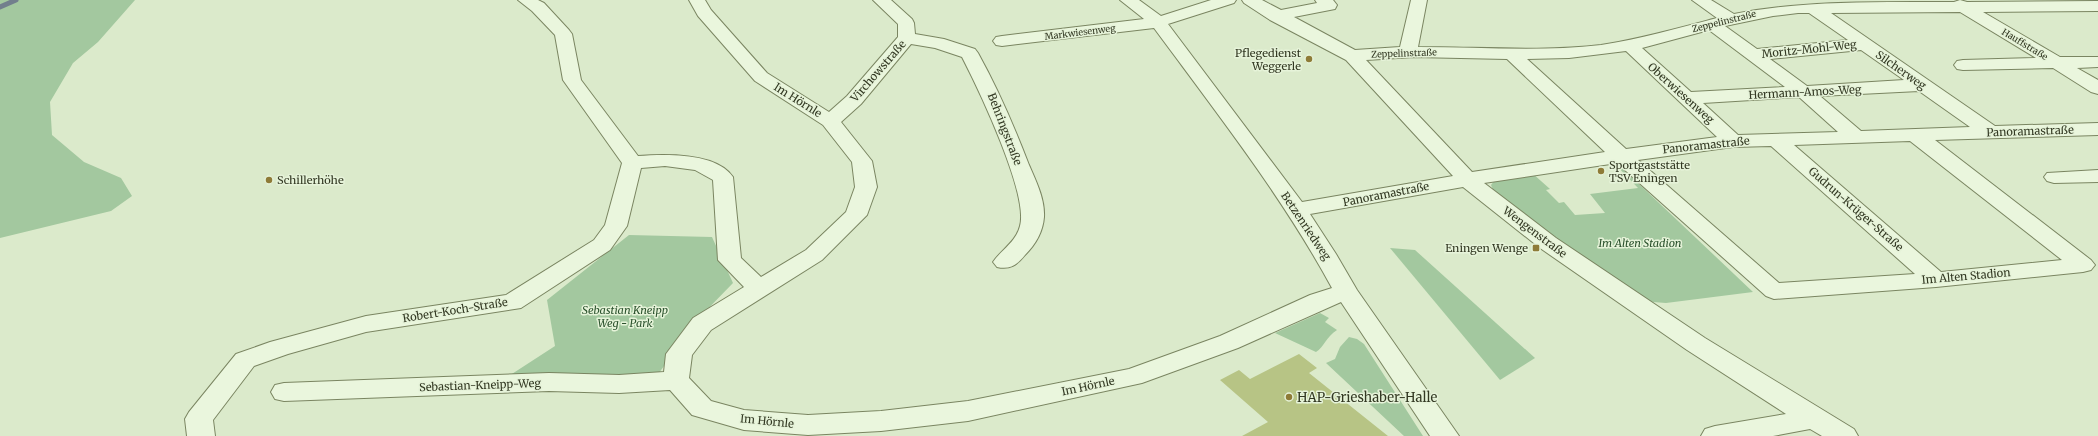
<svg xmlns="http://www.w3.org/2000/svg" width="2098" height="436" font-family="Merriweather,serif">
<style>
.green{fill:#a3c89f}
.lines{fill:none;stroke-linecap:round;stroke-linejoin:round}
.stream{stroke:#727f8d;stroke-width:5}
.building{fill:#b7c485}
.minor-casing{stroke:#7a8561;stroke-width:2}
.minor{fill:#eaf6dd;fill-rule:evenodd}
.poi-dot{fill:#8e7b37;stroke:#e6f3d9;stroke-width:1.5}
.labels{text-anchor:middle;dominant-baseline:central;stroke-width:3;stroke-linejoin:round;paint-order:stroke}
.far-street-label{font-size:9px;fill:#323822;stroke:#e6f3d9}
.street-label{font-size:11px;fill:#323822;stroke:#e6f3d9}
.poi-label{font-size:11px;fill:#323822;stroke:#e6f3d9;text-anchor:end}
.park-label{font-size:11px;font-style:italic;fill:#2b522d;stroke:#e6f3d9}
.near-poi-label{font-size:13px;fill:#323822;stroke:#e6f3d9;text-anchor:start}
</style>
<rect width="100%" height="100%" fill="#dbeacb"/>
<!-- green -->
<g class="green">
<polygon points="0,0 135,0 98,42 73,63 50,102 52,135 84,162 121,178 132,196 111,211 0,238"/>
<polygon points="1616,165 1620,166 1753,292 1666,303 1653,302 1641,296 1564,244 1494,192 1491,185 1495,180 1532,173 1550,189 1546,190 1559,203 1564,202 1575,215 1605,213 1590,194 1638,188"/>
<polygon points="629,235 712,237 733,283 697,320 659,373 625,380 504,379 555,346 547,300"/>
<polygon points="1390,248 1415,250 1535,358 1500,380"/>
<path d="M1320,313L1329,318L1325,322L1337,330C1326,337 1324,347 1316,352L1275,333Z"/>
<polygon points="1349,337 1357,339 1364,344 1423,436 1404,436 1326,363 1335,359 1340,347"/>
</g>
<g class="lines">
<!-- stream -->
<polyline class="stream" points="0,7 16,0"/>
</g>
<!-- building -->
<polygon class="building" points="1299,354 1317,368 1309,373 1388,436 1242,436 1268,422 1220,380 1239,370 1250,379"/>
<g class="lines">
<defs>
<g id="minor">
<path d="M518,0H538L544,3L569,30L572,34L581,80L638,156C665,154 716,152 733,177L741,258L761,277L806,250L846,212L855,187L852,162L823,125L755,81L698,16L689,0H705L711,10L767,73L829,112L847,96L898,37V24L873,0H891L912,19L914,23L915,34L944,39L975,49L978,53C998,89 1014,126 1029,165C1036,181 1045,199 1044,217C1043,232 1035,245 1025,255C1017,265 1010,270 997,267L993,262C1002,249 1016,242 1020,226C1029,194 978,88 962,57L935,48L911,44L861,104L841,122L872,161L877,187L867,215L822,260L711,330L692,355L689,378L711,401L744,410L808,415L881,411L968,401L1129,369L1220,336L1310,295L1332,288C1282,196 1216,112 1154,28L1002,46L996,45L993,41L996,37L1002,36L1144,19L1120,0H1139L1161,16L1211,0H1236L1234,3L1168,24L1302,202L1453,176L1346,60L1270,20L1244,3L1242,0H1262L1281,10L1317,3L1315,0H1333L1337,5L1335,9L1294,17L1355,50L1400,47L1411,0H1427L1418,47C1479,47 1541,52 1601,45C1640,39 1679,28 1717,18L1692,0H1711L1734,14C1805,0 1880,2 1954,2L1960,0L1967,2L2098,1V11L1983,12L2060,57H2098V67L2077,68L2098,80V94L2091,92L2053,68L1963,70L1957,69L1954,65L1957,61L1963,60L2036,58L1960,12L1831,13L1995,126L2098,123V135L1935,140L2091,260L2095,265L2091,270L2083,272L1936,287L1774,299L1766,296L1617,163L1484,183L1556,238L1705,338L1854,429L1858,436H1822L1810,429L1773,436H1701L1705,429L1715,426L1786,414L1687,350L1540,248L1463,187L1310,214L1336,254L1357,290L1459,436H1430L1341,302L1238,348L1142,383L968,421L881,431L808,435L744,430L692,415L670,390L619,393L549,391L284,401L275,399L271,392L275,385L284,383L549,373L619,375L664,372L666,354L693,318L744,287L718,260L713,180L695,170L665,166L641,168L627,226L610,250L521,308L366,332L288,354L254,366L213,420L215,436H187L185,419L189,412L236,354L270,342L366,316L506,295L594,240L605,225L622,163L563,80L555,35L532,11ZM1798,13H1809L1848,40L1757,49L1725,26L1773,16ZM1709,30L1785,87L1691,92L1642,48ZM1861,50L1904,80L1807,86L1770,59ZM1626,51L1717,137L1626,149L1527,59L1569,58ZM1414,57L1507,59L1605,152L1472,172L1366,60ZM1919,91L1970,127L1861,131L1820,96ZM1799,97L1838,132L1738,135L1703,103ZM1910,141L2062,260L1941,272L1794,145ZM1771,146L1915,274L1779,283L1638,160L1733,147Z"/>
<polygon points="2098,170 2098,182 2054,183 2047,181 2044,177 2047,173"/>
</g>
</defs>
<!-- minor casing -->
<use href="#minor" class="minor-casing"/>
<!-- minor -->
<use href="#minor" class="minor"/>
</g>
<!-- markers -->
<g class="poi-dot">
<circle cx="1309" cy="59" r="4"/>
<circle cx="1601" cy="171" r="4"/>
<circle cx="269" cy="180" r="4"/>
<rect x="1532" y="244" width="8" height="8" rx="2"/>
<circle cx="1289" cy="397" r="4"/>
</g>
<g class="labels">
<!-- far-street labels -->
<g class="far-street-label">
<text transform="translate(1724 21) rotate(-14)">Zeppelinstraße</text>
<text transform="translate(1080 32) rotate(-7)">Markwiesenweg</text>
<text transform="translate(2025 44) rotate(31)">Hauffstraße</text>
<text transform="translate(1404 53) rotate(-2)">Zeppelinstraße</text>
</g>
<!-- street labels -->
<g class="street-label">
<text transform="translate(1809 49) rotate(-6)">Moritz-Mohl-Weg</text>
<text transform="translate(1901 70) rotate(35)">Silcherweg</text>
<text transform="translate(878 71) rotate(-49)">Virchowstraße</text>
<text transform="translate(1805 92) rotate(-3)">Hermann-Amos-Weg</text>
<text transform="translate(1681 93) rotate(42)">Oberwiesenweg</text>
<text transform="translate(798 100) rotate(32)">Im Hörnle</text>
<text transform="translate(1005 129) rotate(69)">Behringstraße</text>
<text transform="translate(2030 131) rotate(-2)">Panoramastraße</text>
<text transform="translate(1706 145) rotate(-6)">Panoramastraße</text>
<text transform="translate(1386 194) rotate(-11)">Panoramastraße</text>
<text transform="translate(1856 209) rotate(41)">Gudrun-Krüger-Straße</text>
<text transform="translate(1306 226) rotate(56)">Betzenriedweg</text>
<text transform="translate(1535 232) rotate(37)">Wengenstraße</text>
<text transform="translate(1966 276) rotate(-5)">Im Alten Stadion</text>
<text transform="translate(455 310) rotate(-9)">Robert-Koch-Straße</text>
<text transform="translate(480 385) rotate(-2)">Sebastian-Kneipp-Weg</text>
<text transform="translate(1088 386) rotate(-12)">Im Hörnle</text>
<text transform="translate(767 421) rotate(6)">Im Hörnle</text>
</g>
<!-- poi labels -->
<g class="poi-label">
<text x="1301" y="53">Pflegedienst<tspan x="1301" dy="13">Weggerle</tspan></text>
<text x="1609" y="165" text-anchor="start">Sportgaststätte<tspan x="1609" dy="13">TSV Eningen</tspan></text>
<text x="277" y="180" text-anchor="start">Schillerhöhe</text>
<text x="1528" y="248">Eningen Wenge</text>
</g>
<!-- park labels -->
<g class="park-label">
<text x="1640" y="243">Im Alten Stadion</text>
<text x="625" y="310">Sebastian Kneipp<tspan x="625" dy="13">Weg - Park</tspan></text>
</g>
<!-- near-poi labels -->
<g class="near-poi-label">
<text x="1297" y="397">HAP-Grieshaber-Halle</text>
</g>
</g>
</svg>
